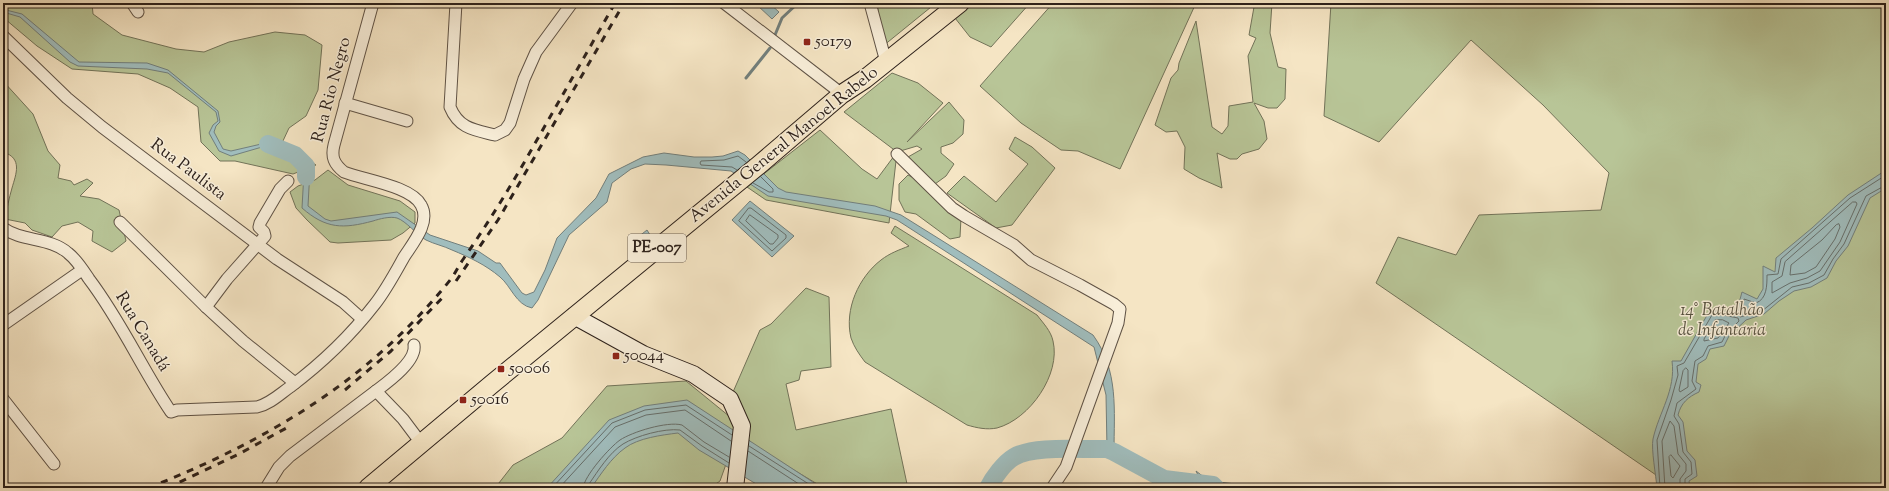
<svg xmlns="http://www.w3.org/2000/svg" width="1889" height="491" font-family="'Sorts Mill Goudy',serif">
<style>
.green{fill:#b8c597;stroke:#727359}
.water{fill:#a0bdbd;stroke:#727f7c}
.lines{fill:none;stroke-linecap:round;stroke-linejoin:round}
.shore{stroke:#666f6c;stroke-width:1}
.stream{stroke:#727f7c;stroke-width:3}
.river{stroke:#a0bdbd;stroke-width:18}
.street-casing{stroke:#5f5245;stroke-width:13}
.secondary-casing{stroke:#2d211b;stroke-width:18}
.primary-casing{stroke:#2d211b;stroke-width:20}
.street{stroke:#f8eed9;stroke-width:11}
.secondary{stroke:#f8eed9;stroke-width:16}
.primary{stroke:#f5e5c4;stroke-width:18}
.rail{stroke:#2d211b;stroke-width:3;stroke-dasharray:7 7;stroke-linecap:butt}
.poi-dot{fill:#8f2418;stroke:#f8eed9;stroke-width:1.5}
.labels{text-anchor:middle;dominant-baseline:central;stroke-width:3;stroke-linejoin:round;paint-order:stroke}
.shield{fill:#f8eed9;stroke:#6a5e54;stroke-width:1}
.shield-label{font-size:16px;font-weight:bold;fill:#2d211b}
.poi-label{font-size:17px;fill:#2d211b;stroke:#f8eed9;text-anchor:start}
.street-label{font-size:17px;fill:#2d211b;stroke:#f8eed9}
.park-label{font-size:17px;font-style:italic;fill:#575240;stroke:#f8eed9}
</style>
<rect width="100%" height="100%" fill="#f5e5c4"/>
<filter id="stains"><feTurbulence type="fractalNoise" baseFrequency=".005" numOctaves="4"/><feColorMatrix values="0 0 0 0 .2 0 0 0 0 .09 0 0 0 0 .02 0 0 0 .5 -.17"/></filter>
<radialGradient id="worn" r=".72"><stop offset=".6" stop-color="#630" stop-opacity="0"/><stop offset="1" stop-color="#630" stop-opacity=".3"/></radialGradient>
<!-- green -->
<g class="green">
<polygon points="3,3 92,3 93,14 122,35 176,49 204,52 229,42 275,32 305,35 322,45 318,90 306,116 289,128 282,143 316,165 293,174 235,161 220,161 201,142 198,107 170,88 138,74 72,69 37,46 5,19 3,16"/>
<polygon points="877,3 936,3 883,46"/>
<polygon points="973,3 1030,3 991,47 970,37 955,18"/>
<polygon points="1053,3 1196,3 1120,169 1078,151 1061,150 1021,123 980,86"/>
<polygon points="1252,3 1272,3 1270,33 1278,67 1286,69 1285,99 1277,108 1268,108 1254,103 1264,121 1267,139 1259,149 1242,154 1237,159 1230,159 1217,153 1222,188 1199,178 1184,169 1185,147 1177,131 1166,132 1155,125 1171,78 1178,70 1179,63 1196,21 1212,127 1222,134 1228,126 1229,106 1253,102 1248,56 1256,38 1249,35 1254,7"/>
<polygon points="1331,3 1886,3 1886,488 1675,488 1376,283 1398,237 1456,255 1479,215 1601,210 1609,173 1543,105 1471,40 1379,142 1324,116"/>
<polygon points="892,73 918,83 943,103 907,142 949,102 964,120 963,134 953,143 941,147 941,153 954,164 946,176 935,184 961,218 960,237 950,239 916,214 905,212 899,200 899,184 908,175 914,178 904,167 908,157 922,149 917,146 897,152 889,223 766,200 747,187 820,130 862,169 877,179 897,152 844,112"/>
<path d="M3,81L33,114L48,151L60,165L58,178L71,181L74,185L87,179L93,183L80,196L99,199L119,210L126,241L112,252L92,241L93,231L78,222L62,226L52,237L32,230L25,223L5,219C7,209 9,198 12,188C16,174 23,158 3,152Z"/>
<polygon points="1015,137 1032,147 1055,168 1012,225 996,228 947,193 964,176 996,202 1028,164 1009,149"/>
<polygon points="328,170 348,185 400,201 415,212 415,223 403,233 391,240 338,243 330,242 307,220 296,208 290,192 298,186 315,180"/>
<path d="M895,226L1037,315C1043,323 1051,331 1053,341C1061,374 1030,419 997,428C987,430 977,428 967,425L865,362C859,354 854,347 851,338C844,309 859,277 881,260C890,253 899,250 909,246L891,233Z"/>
<polygon points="806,288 829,297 831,367 801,371 799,380 786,384 796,430 891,409 907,484 901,488 824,488 757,448 742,433 730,399 760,330 771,324"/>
<polygon points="686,381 740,425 720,481 710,488 495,488 513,465 562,438 607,386"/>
</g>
<!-- water -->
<g class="water">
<polygon points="759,3 769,3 779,12 772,19 757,5"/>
<path d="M3,7L6,10L22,14L79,62L147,63L168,70L218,111L220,122L216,126L214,132L223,149L231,151L270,142L307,164L310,169L308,206L325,219L331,221L397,212L430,235L478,251L496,263H500L522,293L526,295L534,292L545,270L557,238L596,198L609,174L643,157L664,153L694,157H712L723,156L738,151L745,155L778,188L786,192L875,206L901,215L1093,335C1119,371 1114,410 1114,452L1107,449L1106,395L1094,347L897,220L886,216L768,196L731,171L666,165L645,164L631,169L612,183L607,202L569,235L538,300L532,308C516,305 511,286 500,277C486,265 469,257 452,250C444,246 434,244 426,240C417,235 406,221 397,218C390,216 379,219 373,221C343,229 326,229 302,208L304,172L292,160L269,145L231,156L219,151L209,133L213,125L218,121L216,112L168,73L147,69L78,66L70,62L20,17L3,12Z"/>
<path d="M1886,170V188L1870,198L1848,246L1836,261L1827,278L1811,287L1794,291L1779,301L1764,314L1746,320L1729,336L1724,346L1710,349L1706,359L1698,364L1696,382L1701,385L1699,392C1688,397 1681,403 1678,415L1683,422L1687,451L1695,460L1697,476L1689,481L1690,488H1657C1656,476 1651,449 1653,439C1659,412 1676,390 1672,361H1681L1710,310L1724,311L1736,314L1742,292L1757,299L1763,289V266L1775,272L1776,258L1812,228L1848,195Z"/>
<polygon points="750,201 794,236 772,257 732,220"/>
<polygon points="647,230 652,238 639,249 633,241"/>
<path d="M687,400L822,488H763L699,450L678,433C662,435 638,438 625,448C611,458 601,474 591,488H547L609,420L644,406Z"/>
<polygon points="1196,471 1209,481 1236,484 1238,488 1204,488"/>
</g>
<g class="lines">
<!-- shore -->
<g class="shore">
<polyline points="737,170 732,167 701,165 700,163 701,161 724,160 738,156 746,162"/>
<path d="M1886,175L1850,198L1781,259L1778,274L1767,275C1767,285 1767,299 1756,303L1744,299L1740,317L1762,311L1792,287L1809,283L1824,275L1833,259L1844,244L1866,196L1886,185"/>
<polyline points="753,183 769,192 773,192 773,189 761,177"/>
<polygon points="1853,202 1856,202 1857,204 1840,242 1820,271 1807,278 1790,283 1772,293 1772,282 1782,276 1785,262"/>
<polygon points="749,208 751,208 786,235 786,238 772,251 739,221"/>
<polygon points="750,215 778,235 778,238 773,244 770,244 746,221"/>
<polygon points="1839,224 1840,227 1835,239 1816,267 1805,273 1790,275 1791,265 1822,240 1836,225"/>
<polygon points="1723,320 1729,323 1718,338 1704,341 1704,339 1715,320"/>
<polygon points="1686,368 1688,370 1688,387 1680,392 1679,390 1683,371"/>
<polyline points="749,446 815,488"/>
<polyline points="748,451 805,488"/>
<polygon points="1671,455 1680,466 1673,478 1671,476 1669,457"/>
<polyline points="552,488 612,423 645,410 686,405 732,435"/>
<polyline points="559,488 615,427 646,415 685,410 731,441"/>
<path d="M583,488C584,476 610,447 620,440C632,432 667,421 682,425L704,442L729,457"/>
<path d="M588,488L589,484C598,471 609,453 623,444C636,436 664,428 680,430L702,446L729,463"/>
<polyline points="1660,488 1657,440 1671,400 1678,375 1677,366 1684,363 1712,315 1723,315 1738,318 1739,321 1726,334 1722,342 1708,346 1703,356 1695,361 1692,381 1696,389 1677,403 1674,416 1679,424 1683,452 1691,462 1692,474 1685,479 1685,488"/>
<polyline points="1665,488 1662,441 1670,421 1674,426 1678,454 1686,464 1686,471 1680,479 1680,488"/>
</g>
<!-- stream -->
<g class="stream">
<polyline points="775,35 782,18 798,3"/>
<polyline points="746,78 770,48"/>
</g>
<!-- river -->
<g class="river">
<polyline points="268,144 295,155 306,166 306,177"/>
<path d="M988,488C993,478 1004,463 1014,457C1034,445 1082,450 1107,449L1114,452L1164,479L1213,485L1216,488"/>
</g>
<defs>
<g id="street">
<polyline points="132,3 138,12"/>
<path d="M456,3L450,107C459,129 475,130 495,135L505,130L510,123L524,79L536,52L572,3"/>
<polyline points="724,3 842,94"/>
<polyline points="870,3 886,62"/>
<polyline points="3,36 67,98 102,127 277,259 343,302 362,319"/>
<polyline points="345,103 407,121"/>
<polyline points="897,154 952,208 964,216 1014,245 1031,260 1080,285 1114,304 1120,309 1118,323 1066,467 1052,488"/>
<polyline points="120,222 206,307 243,341 295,383"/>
<path d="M3,228C22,242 50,237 68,253C77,260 83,270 89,279C121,321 142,369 171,412L177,410L257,407C270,404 280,394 290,387C322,363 351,335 375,304C386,290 395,273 404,257C413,243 431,222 421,205C411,186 364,180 344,172C334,164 331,157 334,145L373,3"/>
<polyline points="206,307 227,279 265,236 264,232 259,227 260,223 280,189 288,181"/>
<polyline points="3,325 82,270"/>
<path d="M414,345C417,361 388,382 376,391L403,419L421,443"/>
<polyline points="3,399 54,464"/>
<polyline points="266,488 279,467 290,456 376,391"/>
</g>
<polyline id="secondary" points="574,316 643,354 693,374 730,399 742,426 735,488"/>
<polyline id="primary" points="368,488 492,384 759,165 842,94 865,79 960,3"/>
</defs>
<!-- street casing -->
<use href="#street" class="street-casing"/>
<!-- secondary casing -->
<use href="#secondary" class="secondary-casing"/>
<!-- primary casing -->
<use href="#primary" class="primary-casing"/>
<!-- street -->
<use href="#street" class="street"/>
<!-- secondary -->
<use href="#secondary" class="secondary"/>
<!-- primary -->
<use href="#primary" class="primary"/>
<!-- rail -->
<g class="rail">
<polyline points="456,281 498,220 624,3"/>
<polyline points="345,390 391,351 445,295"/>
<path d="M148,488C267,441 370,380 451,279C456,272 459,265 464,258C486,226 506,194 525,161C555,108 585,56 615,3"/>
<polyline points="167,488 239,454 290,426"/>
</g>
</g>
<!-- markers -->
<g class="poi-dot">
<rect x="803" y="38" width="8" height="8" rx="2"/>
<rect x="612" y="352" width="8" height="8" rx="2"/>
<rect x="497" y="365" width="8" height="8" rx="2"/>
<rect x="459" y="396" width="8" height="8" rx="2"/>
</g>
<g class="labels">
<!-- shield labels -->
<rect class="shield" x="628" y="234" width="58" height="28" rx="3"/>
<g class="shield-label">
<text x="657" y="248">PE-007</text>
</g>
<!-- poi labels -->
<g class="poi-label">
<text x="815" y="42">50179</text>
<text x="624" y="356">50044</text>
<text x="509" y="369">50006</text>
<text x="471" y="400">50016</text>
</g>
<!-- street labels -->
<g class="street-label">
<text transform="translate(332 90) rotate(-75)">Rua Rio Negro</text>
<text transform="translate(784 145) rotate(-39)">Avenida General Manoel Rabelo</text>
<text transform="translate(188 170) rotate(37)">Rua Paulista</text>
<text transform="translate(142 332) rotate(59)">Rua Canadá</text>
</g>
<!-- park labels -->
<g class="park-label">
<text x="1722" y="311">14° Batalhão<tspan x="1722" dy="20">de Infantaria</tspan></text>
</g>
</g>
<!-- margin -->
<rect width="1889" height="491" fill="none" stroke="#f5e5c4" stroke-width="16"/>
<rect x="4" y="4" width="1881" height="483" fill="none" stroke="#2d211b" stroke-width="2"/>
<rect x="8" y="8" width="1873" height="475" fill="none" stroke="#2d211b"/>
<rect width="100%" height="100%" filter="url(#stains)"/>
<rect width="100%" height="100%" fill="url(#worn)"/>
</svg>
